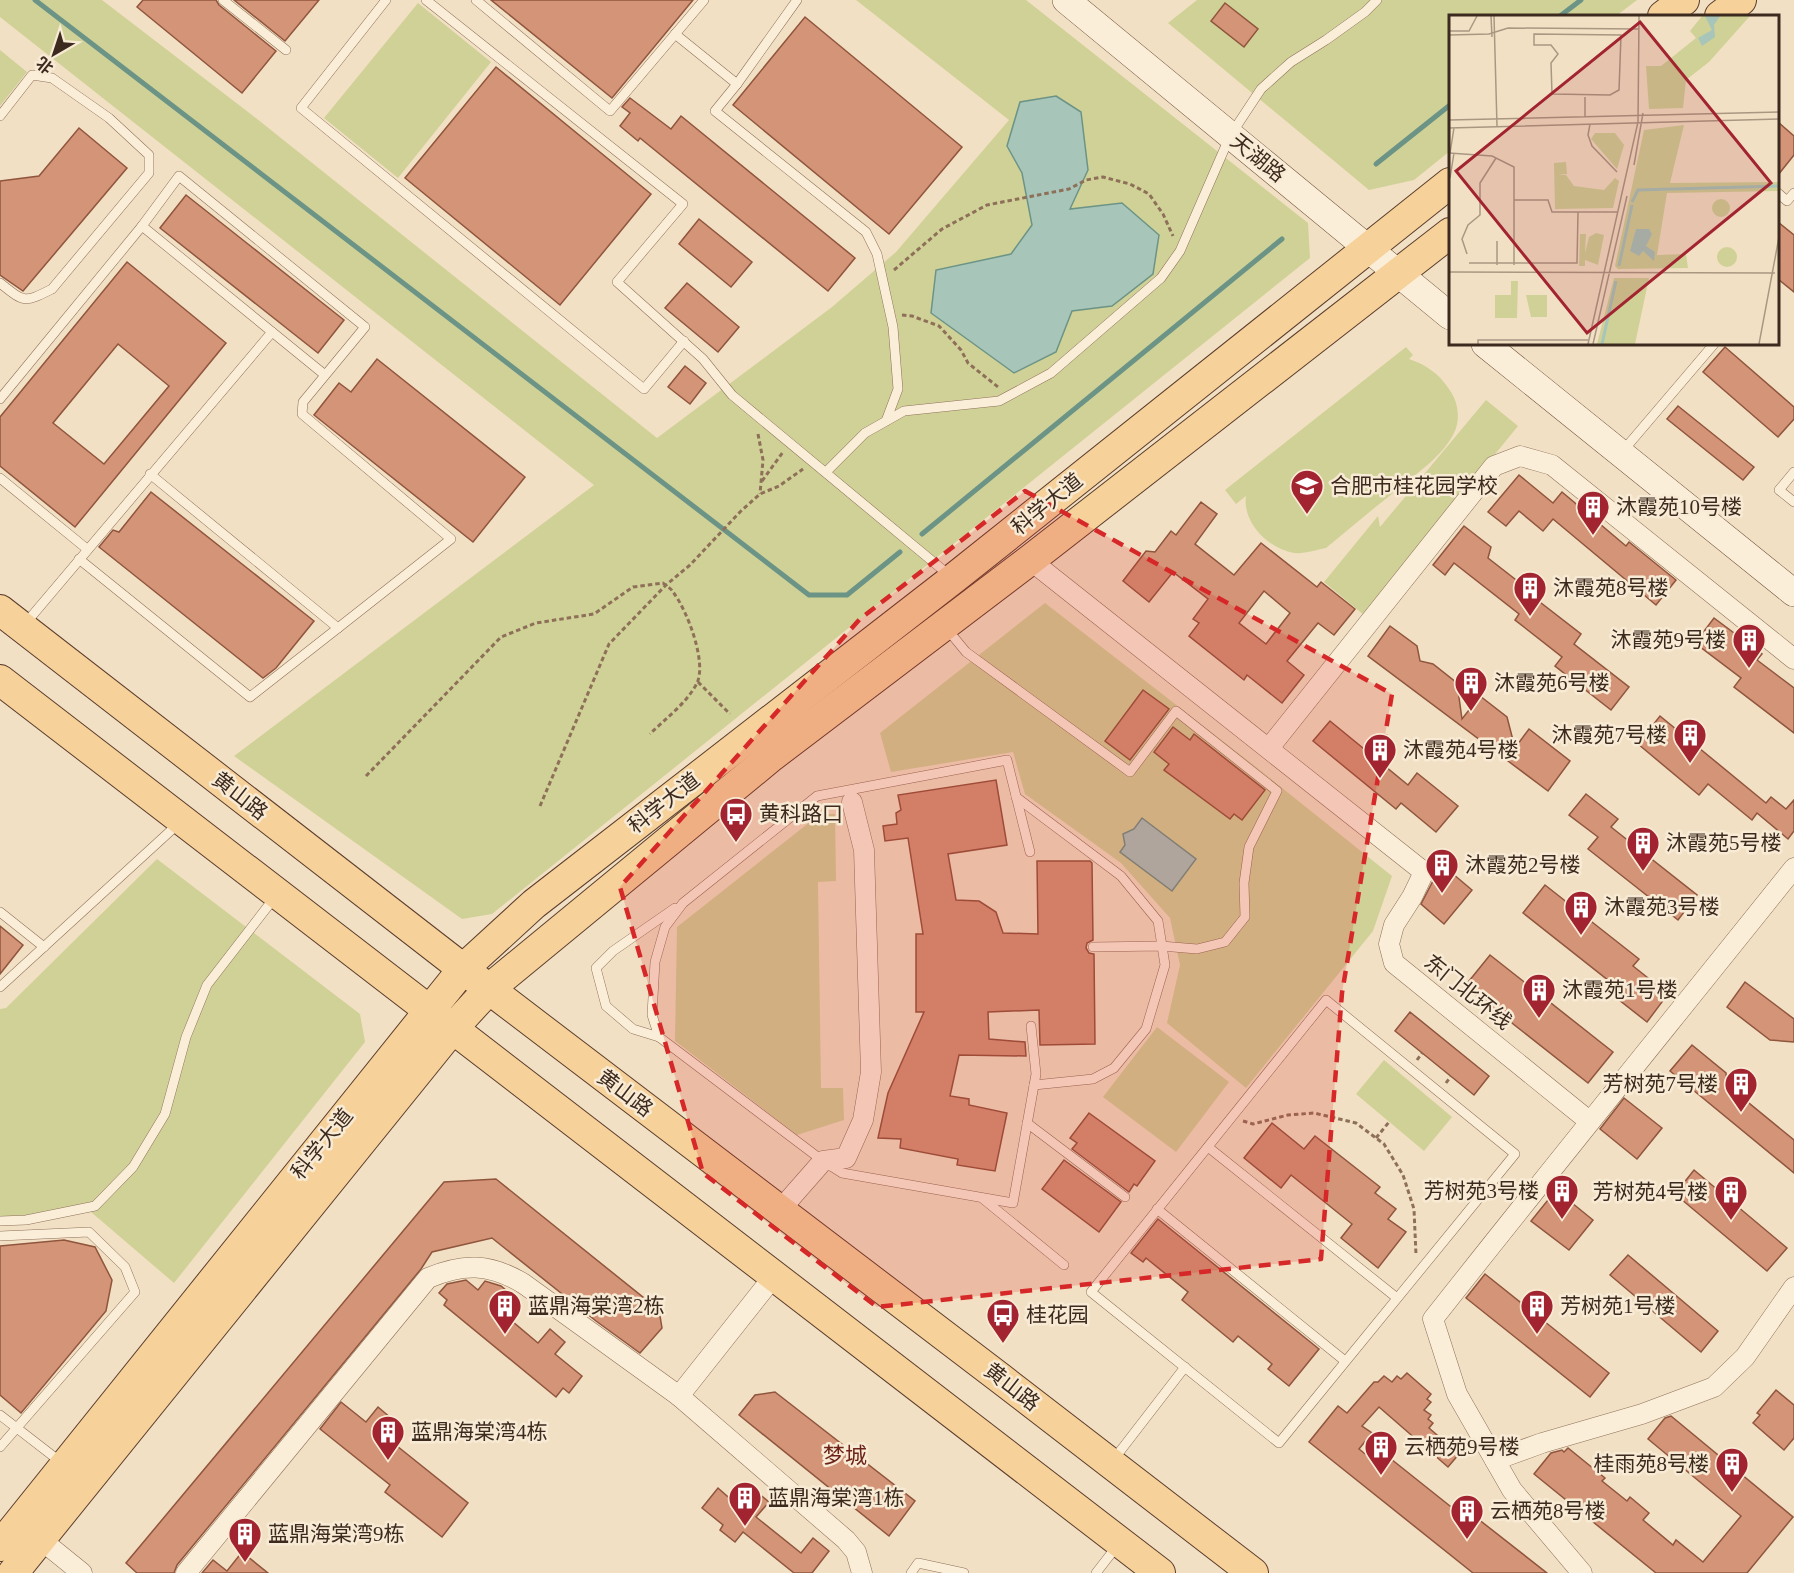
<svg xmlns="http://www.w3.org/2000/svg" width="1794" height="1573" font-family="'Times New Roman','Noto Sans SC',serif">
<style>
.green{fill:#d0d197}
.water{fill:#a7c5b9;stroke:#6c9486;stroke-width:1.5}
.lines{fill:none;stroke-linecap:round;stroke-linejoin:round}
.stream{stroke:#6c9486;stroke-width:5}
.building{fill:#d39477;stroke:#90553d;stroke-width:1.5;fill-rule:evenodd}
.lane-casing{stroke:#8e7059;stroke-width:10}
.street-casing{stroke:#8e7059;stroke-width:21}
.secondary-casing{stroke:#70513c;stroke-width:28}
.primary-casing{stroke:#5c3e2d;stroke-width:32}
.path{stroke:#8e7059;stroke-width:3;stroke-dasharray:4.5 3;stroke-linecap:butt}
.lane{stroke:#fbeed9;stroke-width:9}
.street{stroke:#fbeed9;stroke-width:20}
.secondary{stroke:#fbeed9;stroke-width:27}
.primary{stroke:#f7d19a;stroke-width:30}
.marked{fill:#d62828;fill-opacity:0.2;stroke:#d62828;stroke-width:4.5;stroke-dasharray:12 8;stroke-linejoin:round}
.labels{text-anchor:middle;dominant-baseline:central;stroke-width:5;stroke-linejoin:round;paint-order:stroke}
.street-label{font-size:21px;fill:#3d2a1e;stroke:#f8ebd5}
.poi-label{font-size:21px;fill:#3d2a1e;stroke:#f8ebd5;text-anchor:start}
.neighbourhood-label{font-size:22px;fill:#6d231a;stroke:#f8ebd5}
.inset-river{fill:none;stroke:#a7c5b9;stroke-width:3}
.inset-road{fill:none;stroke:#aa9782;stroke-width:1.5}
.view{fill:#a22431;fill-opacity:0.15;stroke:#a22431;stroke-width:3}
.inset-edge{fill:none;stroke:#3d2a1e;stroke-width:3}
</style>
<rect width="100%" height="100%" fill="#f2e0c4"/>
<!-- green -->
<g class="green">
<polygon points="0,0 102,0 252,115 657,438 832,307 896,252 1009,120 856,0 1026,0 1308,223 1310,258 492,914 462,919 234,756 594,485 0,17"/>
<polygon points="1197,0 1637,0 1616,16 1450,16 1450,151 1414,180 1369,190 1168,23"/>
<polygon points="418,3 491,62 398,178 324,118"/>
<polygon points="0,50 27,72 0,106"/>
<path d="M1406,347L1413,355L1409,359C1427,365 1439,374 1449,389C1458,401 1461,419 1454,433C1443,456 1417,473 1398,489C1374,508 1350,528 1326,548C1315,550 1305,554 1294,553C1268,549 1242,522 1246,496L1236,504L1225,490Z"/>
<polygon points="1486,400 1518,426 1364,615 1324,582 1378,516 1380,527"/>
<polygon points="1045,603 1251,763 1392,876 1373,931 1246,1088 1167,1023 1180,965 1170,918 1121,863 1025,794 1013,752 891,772 880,733"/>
<polygon points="820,814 835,814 836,881 818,882 821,1088 843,1088 844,1120 797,1135 675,1041 677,927"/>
<polygon points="157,859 360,1014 365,1042 174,1283 91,1212 0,1217 0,1009 6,1008"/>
<polygon points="1157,1027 1229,1082 1176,1152 1103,1097"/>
<polygon points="1384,1060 1452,1117 1424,1151 1356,1094"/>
</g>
<!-- water -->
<g class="water">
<polygon points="1056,96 1081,112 1088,170 1070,209 1122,203 1159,235 1153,274 1112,306 1072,311 1056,352 1014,373 931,313 936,270 1011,254 1032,225 1022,173 1007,146 1020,102"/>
<polygon points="1142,818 1196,859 1172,891 1120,852 1125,845 1123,834 1134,829"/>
</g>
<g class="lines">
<!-- stream -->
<g class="stream">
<polyline points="35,0 809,595 847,595 900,552"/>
<polyline points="1560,16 1581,0"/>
<polyline points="1376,164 1450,105"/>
<polyline points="922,534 1282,239"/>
</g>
</g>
<!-- building -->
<g class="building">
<polygon points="143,0 216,0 219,5 276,51 242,93 137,7"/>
<polygon points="234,0 319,0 285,41"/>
<polygon points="491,0 693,0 612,98"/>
<polygon points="1225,3 1258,29 1244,47 1211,21"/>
<polygon points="805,17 962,147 889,234 733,105"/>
<polygon points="496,67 651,194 560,305 405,178"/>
<polygon points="630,98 671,129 681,116 855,258 828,291 640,138 638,141 620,126 630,113 622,107"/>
<polygon points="1778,122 1794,136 1794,155 1778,175"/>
<polygon points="79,128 127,168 23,291 0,275 0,181 39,176"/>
<polygon points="186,195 344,320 318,353 160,228"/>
<polygon points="699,219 752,262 731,287 679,244"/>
<polygon points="1778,222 1794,235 1794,292 1778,279"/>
<path d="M127,262L226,343L75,527L0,466V417ZM118,344L169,386L104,464L53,423Z"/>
<polygon points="687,283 739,327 718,352 665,308"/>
<polygon points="1725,347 1794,407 1794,419 1778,437 1703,372"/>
<polygon points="377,359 525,477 473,542 314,415 339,383 351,392"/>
<polygon points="685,366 706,383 690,404 668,387"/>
<polygon points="1678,406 1754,467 1743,480 1667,419"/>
<polygon points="1519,475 1553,503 1562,492 1626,546 1629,542 1676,580 1656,605 1553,519 1543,531 1519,511 1506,526 1488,512"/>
<polygon points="151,492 314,621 276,668 263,678 99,547 113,530 119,532"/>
<path d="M1201,502L1217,514L1195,544L1234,575L1261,543L1317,587L1321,582L1355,609L1334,635L1318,623L1287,661L1304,675L1282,703L1247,675L1244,680L1189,636L1199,623L1193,619L1208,599L1173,572L1149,602L1123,581L1146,551L1155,552L1171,531L1176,535ZM1264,591L1290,613L1266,644L1239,623Z"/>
<polygon points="1464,526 1491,547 1488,558 1538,597 1536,599 1581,634 1574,644 1629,687 1611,710 1555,666 1562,657 1515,620 1519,614 1454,563 1445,575 1433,565"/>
<polygon points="1714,618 1762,654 1757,660 1794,688 1794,733 1734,687 1741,678 1695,643"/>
<polygon points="1390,626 1417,646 1420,661 1433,664 1457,683 1462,719 1480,696 1507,717 1515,748 1529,729 1570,761 1548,791 1368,656"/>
<polygon points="1143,690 1169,709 1130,760 1105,741"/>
<polygon points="1660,716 1766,803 1771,797 1786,809 1794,800 1794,831 1788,839 1757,813 1752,820 1708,784 1699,795 1638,744"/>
<polygon points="1330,721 1408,785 1417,773 1458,806 1436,832 1401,803 1396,809 1313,741"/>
<polygon points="1173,727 1190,740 1194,734 1265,790 1242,820 1234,814 1230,819 1164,770 1169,764 1154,752"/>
<polygon points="996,780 1007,845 948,854 956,900 979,901 996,912 1003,933 1038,934 1037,861 1090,861 1092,863 1093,940 1087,943 1086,948 1089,953 1094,954 1095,1044 1040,1045 1039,1010 988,1012 989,1039 1025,1042 1026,1056 959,1055 950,1096 969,1099 969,1105 1007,1113 995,1171 957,1165 958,1159 900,1148 901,1139 878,1138 888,1093 924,1012 916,1012 916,934 923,934 908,838 885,841 883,826 897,824 896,813 901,810 898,795"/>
<polygon points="1586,794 1618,819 1611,827 1697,895 1678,920 1588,849 1598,837 1569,815"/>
<polygon points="1440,863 1472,890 1444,924 1421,904 1435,877 1435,869"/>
<polygon points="1545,885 1639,959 1633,966 1668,994 1647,1022 1609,992 1614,985 1523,913"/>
<polygon points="0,926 23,945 0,974"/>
<polygon points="1490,955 1613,1052 1588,1083 1465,986"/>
<polygon points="1745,982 1794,1019 1794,1042 1770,1040 1727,1007"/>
<polygon points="1410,1012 1489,1076 1474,1095 1395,1031"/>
<polygon points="1692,1045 1726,1073 1727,1085 1794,1140 1794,1173 1670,1071"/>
<polygon points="1624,1098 1662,1128 1637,1159 1600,1129"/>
<polygon points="1089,1113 1155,1161 1137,1186 1134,1184 1129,1192 1072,1149 1077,1143 1070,1138"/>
<polygon points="1272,1123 1304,1149 1315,1136 1380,1187 1375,1193 1396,1209 1388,1219 1406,1232 1378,1268 1341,1238 1352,1224 1291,1175 1281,1188 1244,1158"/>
<polygon points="1064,1160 1121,1202 1099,1232 1042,1189"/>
<polygon points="1694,1170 1787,1248 1767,1271 1675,1194"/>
<polygon points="496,1179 659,1310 662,1328 640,1353 596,1321 492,1238 432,1252 421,1269 177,1565 174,1573 137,1573 126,1563 444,1182"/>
<polygon points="1556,1190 1593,1220 1569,1250 1531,1221"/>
<polygon points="1158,1219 1319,1349 1289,1386 1268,1369 1272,1364 1238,1336 1233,1342 1182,1300 1188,1292 1146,1258 1143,1262 1131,1253"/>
<polygon points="64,1240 95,1247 112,1280 106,1311 21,1413 0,1395 0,1246"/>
<polygon points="1628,1255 1718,1331 1701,1352 1610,1275"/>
<polygon points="1485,1274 1609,1373 1590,1397 1466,1298"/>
<polygon points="466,1280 478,1290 485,1281 501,1286 507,1291 494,1306 538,1343 550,1329 565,1342 555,1354 582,1376 569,1393 563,1388 556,1397 444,1305 447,1300 439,1293 447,1284"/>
<polygon points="1407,1373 1431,1394 1427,1399 1431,1402 1424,1410 1431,1415 1428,1419 1433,1423 1429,1428 1459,1454 1448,1467 1379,1407 1362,1426 1372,1433 1359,1449 1384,1469 1391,1459 1455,1510 1459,1504 1547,1573 1473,1573 1309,1442 1338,1406 1347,1413 1374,1382 1378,1382 1384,1376 1392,1382 1397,1376 1401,1379"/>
<polygon points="1776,1390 1794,1405 1794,1438 1784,1450 1753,1423 1760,1415 1757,1413"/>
<polygon points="775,1392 915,1501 889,1536 739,1415 755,1395"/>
<polygon points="341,1402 366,1422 378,1407 398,1424 387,1438 468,1503 442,1537 385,1492 390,1485 320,1429"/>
<polygon points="1671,1416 1793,1517 1747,1573 1656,1573 1534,1474 1551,1453 1562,1450 1564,1452 1568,1448 1605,1478 1602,1481 1627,1501 1630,1497 1649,1513 1643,1520 1673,1545 1676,1540 1703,1562 1741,1516 1648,1439 1665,1418"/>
<polygon points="747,1484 769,1502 756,1517 801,1553 813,1538 829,1551 812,1573 794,1573 743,1532 735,1542 720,1530 723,1525 702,1508 718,1488 735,1503"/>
<polygon points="242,1552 268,1573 202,1573 213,1560 227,1571"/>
</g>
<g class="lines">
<defs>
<g id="lane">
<polyline points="223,0 286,50"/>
<polyline points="386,0 301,108 644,389 684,341"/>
<polyline points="426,0 683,204 617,282 703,359 732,395 949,575"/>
<polyline points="476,0 610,111 704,0"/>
<polyline points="797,0 737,84 715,111 866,232 877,254 893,327 898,389 886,421"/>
<polyline points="675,34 737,84"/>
<path d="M0,116L32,75L52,78L109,118L149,155V173L52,289C24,303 25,303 0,283"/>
<polyline points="1778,193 1787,201 1794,193"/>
<polyline points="0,399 142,226"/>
<polyline points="1622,452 1714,344"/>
<polyline points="826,472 865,433 904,411 999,401 1051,373 1161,278 1180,251 1230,136 1261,89 1291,62 1326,40 1365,12 1377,0"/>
<polyline points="1794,472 1779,490 1794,502"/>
<polyline points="150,474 338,628 451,539 302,414 303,402 365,327 179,176 142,226 325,375"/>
<polyline points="0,478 87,549"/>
<polyline points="79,559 250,697 338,628"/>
<polyline points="25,624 272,332"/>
<polyline points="947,629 966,652 1130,772 1176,711 1277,791 1249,847 1244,883 1245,917 1225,942 1197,949 1161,946 1093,947"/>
<polyline points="1016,797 1121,876 1158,921 1165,965 1146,1029 1114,1068 1093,1079 1034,1085"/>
<polyline points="1030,852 1007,760 817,796 683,903 665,927 655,962 652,1015 659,1037 823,1161 842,1173 1013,1203 1036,1074 1031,1026"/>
<polyline points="0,912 44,947"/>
<polyline points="0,987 178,824"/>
<polygon points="1326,1000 1515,1154 1279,1443 1091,1292"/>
<polyline points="659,1037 633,1029 606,1006 596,968 613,951 675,908"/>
<polyline points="1027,1123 1125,1197"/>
<polyline points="1208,1147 1397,1298"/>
<polyline points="982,1198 1064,1265"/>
<polyline points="1157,1209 1345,1361"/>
<polyline points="0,1221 26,1220 95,1206 133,1167 165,1114 186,1037 207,985 275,897"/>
<polyline points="0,1236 89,1232 125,1267 135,1292 0,1447"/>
<polyline points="0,1415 62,1463"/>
<polyline points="1114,1459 1185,1367"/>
<polyline points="911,1573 918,1563 964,1573"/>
<polyline points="1096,1573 1117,1546"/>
</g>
<g id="street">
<polyline points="1030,560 1424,872 1412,897 1394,925 1389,944 1394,963 1589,1121"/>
<polyline points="1269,748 1494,466 1520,456 1552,465 1794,659"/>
<polyline points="780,1210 823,1161 846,1158 863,1120 871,1072 864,850 852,802"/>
<polyline points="679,1396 774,1276"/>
<polyline points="1495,1460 1542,1443 1642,1414 1714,1387 1745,1357 1794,1287"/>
<polyline points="40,1539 82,1573"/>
<path d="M186,1573L428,1278C463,1263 490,1263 524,1284L679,1396L846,1540L856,1552L862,1573"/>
<path d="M1582,1573L1512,1490L1457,1394L1433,1319C1552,1168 1674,1018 1794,868"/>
</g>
<g id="secondary">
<polyline points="1066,0 1450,316"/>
<polyline points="1485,344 1794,593"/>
</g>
<g id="primary">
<polyline points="1663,16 1684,0"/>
<polyline points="1720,16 1741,0"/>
<polyline points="0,610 489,989 1000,1378 1253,1573"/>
<polyline points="0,680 1160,1573"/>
<polyline points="0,1546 463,969 534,904 953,579 1450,183"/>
<polyline points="13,1573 453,1028 489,989 772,756 1030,560 1450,233"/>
</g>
</defs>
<!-- lane casing -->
<use href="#lane" class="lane-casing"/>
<!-- street casing -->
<use href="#street" class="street-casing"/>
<!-- secondary casing -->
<use href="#secondary" class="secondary-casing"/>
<!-- primary casing -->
<use href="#primary" class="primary-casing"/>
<!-- path -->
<g class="path">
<polyline points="894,270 942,229 987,205 1069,189 1086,180 1103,177 1130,184 1149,194 1163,214 1173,236"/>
<polyline points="902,315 912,316 939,326 961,350 968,363 998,387"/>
<polyline points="758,434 763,460 760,494"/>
<polyline points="762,481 783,452"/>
<polyline points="698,682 730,714"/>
<path d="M366,776L501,637L536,623L594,614L633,587L663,583C666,586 671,588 673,592C687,610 707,662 697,683C687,703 665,719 650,734"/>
<polyline points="540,806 609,644 666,585 690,565 740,512 760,494 779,486 803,469"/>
<polyline points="1417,1060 1422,1053"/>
<polyline points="1446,1083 1451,1076"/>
<polyline points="1243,1121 1253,1124 1288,1115 1314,1113 1356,1123 1384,1144 1403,1175 1414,1209 1416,1255"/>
<polyline points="1376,1138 1389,1122"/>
</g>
<!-- lane -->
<use href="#lane" class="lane"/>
<!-- street -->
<use href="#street" class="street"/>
<!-- secondary -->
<use href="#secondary" class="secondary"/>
<!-- primary -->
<use href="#primary" class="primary"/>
</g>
<!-- marked area -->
<path class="marked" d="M1025,491L1392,694L1342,993L1321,1259L877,1307L703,1173L620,887L860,619Z"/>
<!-- icons -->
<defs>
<symbol id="school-pin" viewBox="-11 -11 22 30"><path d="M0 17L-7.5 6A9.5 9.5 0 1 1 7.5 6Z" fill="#a22431" stroke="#f8ebd5"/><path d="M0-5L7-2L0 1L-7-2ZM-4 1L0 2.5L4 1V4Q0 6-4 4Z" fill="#fff"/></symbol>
<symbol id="building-pin" viewBox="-11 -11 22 30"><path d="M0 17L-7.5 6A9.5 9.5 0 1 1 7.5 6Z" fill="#a22431" stroke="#f8ebd5"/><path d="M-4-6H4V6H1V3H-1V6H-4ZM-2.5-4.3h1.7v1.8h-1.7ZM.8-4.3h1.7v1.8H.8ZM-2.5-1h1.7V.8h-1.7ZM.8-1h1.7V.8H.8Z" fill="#fff"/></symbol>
<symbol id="bus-pin" viewBox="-11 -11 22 30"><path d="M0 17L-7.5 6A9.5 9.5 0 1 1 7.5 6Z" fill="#a22431" stroke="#f8ebd5"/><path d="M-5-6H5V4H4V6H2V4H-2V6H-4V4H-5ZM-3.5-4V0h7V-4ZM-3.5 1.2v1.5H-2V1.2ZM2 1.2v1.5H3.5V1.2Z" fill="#fff"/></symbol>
</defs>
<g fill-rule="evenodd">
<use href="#school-pin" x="1288" y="467" width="38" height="52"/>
<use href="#building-pin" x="1574" y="488" width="38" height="52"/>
<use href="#building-pin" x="1511" y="569" width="38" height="52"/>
<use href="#building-pin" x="1730" y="621" width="38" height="52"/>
<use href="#building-pin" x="1452" y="664" width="38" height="52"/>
<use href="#building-pin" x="1671" y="716" width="38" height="52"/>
<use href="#building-pin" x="1361" y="731" width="38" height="52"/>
<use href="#bus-pin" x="717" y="795" width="38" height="52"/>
<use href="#building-pin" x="1624" y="824" width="38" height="52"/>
<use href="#building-pin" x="1423" y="846" width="38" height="52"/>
<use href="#building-pin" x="1562" y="888" width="38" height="52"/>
<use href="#building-pin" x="1520" y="971" width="38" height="52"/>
<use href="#building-pin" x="1722" y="1065" width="38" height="52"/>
<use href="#building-pin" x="1543" y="1172" width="38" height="52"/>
<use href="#building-pin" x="1712" y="1173" width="38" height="52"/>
<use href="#building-pin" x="486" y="1287" width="38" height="52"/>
<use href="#building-pin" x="1518" y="1287" width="38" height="52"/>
<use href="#bus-pin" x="984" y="1296" width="38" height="52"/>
<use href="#building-pin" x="369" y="1413" width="38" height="52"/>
<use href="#building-pin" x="1362" y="1428" width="38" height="52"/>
<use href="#building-pin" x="1713" y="1445" width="38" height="52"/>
<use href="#building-pin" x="726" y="1479" width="38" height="52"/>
<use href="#building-pin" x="1448" y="1492" width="38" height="52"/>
<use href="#building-pin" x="226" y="1515" width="38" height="52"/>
</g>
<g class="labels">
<!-- street labels -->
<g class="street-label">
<text transform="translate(1258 158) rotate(39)">天湖路</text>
<text transform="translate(1047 504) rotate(-39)">科学大道</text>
<text transform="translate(240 796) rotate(38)">黄山路</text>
<text transform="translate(664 803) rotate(-38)">科学大道</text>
<text transform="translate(1468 992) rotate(39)">东门北环线</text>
<text transform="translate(625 1093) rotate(37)">黄山路</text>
<text transform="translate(322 1144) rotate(-51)">科学大道</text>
<text transform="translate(1012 1387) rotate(38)">黄山路</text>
</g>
<!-- poi labels -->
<g class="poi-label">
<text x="1330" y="486">合肥市桂花园学校</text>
<text x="1616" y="507">沐霞苑10号楼</text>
<text x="1553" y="588">沐霞苑8号楼</text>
<text x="1726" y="640" text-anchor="end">沐霞苑9号楼</text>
<text x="1494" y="683">沐霞苑6号楼</text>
<text x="1667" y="735" text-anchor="end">沐霞苑7号楼</text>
<text x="1403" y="750">沐霞苑4号楼</text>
<text x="759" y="814">黄科路口</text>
<text x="1666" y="843">沐霞苑5号楼</text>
<text x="1465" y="865">沐霞苑2号楼</text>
<text x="1604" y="907">沐霞苑3号楼</text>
<text x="1562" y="990">沐霞苑1号楼</text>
<text x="1718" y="1084" text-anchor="end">芳树苑7号楼</text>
<text x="1539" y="1191" text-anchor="end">芳树苑3号楼</text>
<text x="1708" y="1192" text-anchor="end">芳树苑4号楼</text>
<text x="528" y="1306">蓝鼎海棠湾2栋</text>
<text x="1560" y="1306">芳树苑1号楼</text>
<text x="1026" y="1315">桂花园</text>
<text x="411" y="1432">蓝鼎海棠湾4栋</text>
<text x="1404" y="1447">云栖苑9号楼</text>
<text x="1709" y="1464" text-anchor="end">桂雨苑8号楼</text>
<text x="768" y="1498">蓝鼎海棠湾1栋</text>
<text x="1490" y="1511">云栖苑8号楼</text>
<text x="268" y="1534">蓝鼎海棠湾9栋</text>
</g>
<!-- neighbourhood labels -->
<g class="neighbourhood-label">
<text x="845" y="1455">梦城</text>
</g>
</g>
<!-- overview -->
<g transform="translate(1449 15)">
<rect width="330" height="330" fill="#f2e0c4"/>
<path d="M253,1H301L260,47L237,65L234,93L200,94L197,51H212L247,23L241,16ZM235,110L221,168L330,167V176L218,178L208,240L237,239L239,253L169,254L166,251L195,115ZM146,118H166L175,130L168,154L142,124ZM117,147L118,159L108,160H117L125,171L155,175L166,163L170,166L164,193L106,194L105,148ZM263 193a9 9 0 1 1 18 0a9 9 0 1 1-18 0ZM147,218L155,220L149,250L136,245V251H130L131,219H137L136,238L140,222ZM268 242a10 10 0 1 1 20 0a10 10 0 1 1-20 0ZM165,263H200L186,329H148ZM62,266H69L68,303H46V280H62ZM77,280H98V302H82Z" fill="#d0d197"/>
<path d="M256,1H271L265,10L266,22L253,31L249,23L263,15ZM187,214H200L203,219L197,231L206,237L205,246L194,236L190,241L181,236Z" fill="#a7c5b9"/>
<path class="inset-river" d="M183,187L189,175L330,171M170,251L183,190M153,329L167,266"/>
<path class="inset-road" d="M42,1L43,22M45,1L48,111M0,16H20L28,1M85,19L172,20L170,75L161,80L103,79L102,48L109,39L102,30H85ZM0,20L40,19L59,13L190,14M136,82V102M0,105L330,97M141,109L139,120L143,131L168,157M0,113L330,104M0,138L43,141L65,152V250M1,138L5,113M185,150L194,98M1,163L5,138M65,185H99L103,197H169M18,239L13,224L19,210L31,200V168L47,143M20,248H128L129,197M48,250V226M0,257L326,258M29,329V325H140M139,329L189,107L190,1M144,329L178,181M310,329L330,222"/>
<path class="view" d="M191,7L322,168L138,318L7,156Z"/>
<rect width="330" height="330" class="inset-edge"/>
</g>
<!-- north arrow -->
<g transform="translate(54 54) rotate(219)" stroke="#f8ebd5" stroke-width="4.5" paint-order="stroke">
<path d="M0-4.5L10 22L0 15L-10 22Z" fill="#3d2a1e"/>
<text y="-9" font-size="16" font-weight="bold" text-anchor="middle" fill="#3d2a1e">北</text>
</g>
</svg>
